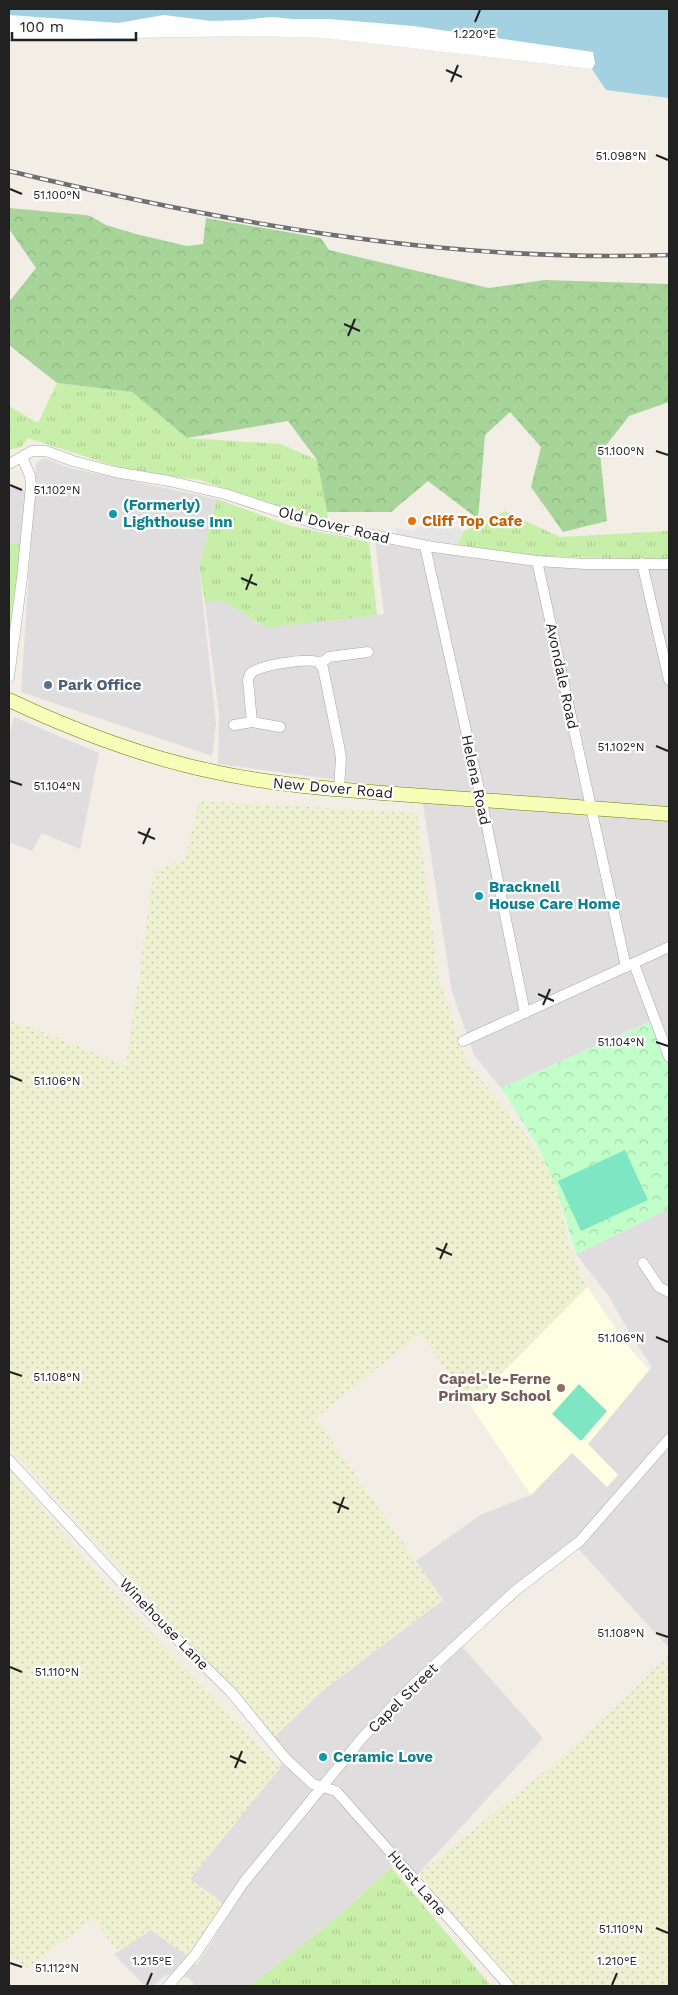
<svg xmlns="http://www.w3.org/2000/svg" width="678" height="1995" font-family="'Work Sans',sans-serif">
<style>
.residential{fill:#dfdddd}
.education{fill:#feffe2}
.farmland{fill:url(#farmland-dots)}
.grass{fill:url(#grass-tufts)}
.forest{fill:url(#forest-crowns)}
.park{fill:url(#park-crowns)}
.pitch{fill:#7fe6c3}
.parking{fill:#e5e5e5}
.water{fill:#a4d1e2}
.pier{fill:#fff}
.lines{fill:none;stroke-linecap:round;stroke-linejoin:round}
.street-casing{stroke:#a8a8a8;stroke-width:11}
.secondary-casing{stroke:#6b7f00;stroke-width:15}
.street{stroke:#fff;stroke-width:10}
.secondary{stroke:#f7feb8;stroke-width:14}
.rail-casing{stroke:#6f6f6f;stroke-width:4.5}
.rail{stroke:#fff;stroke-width:2.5;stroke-dasharray:8;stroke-linecap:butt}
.ticks{fill:none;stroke:#212121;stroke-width:2}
.culture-dot{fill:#0f9aa8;stroke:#fff;stroke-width:2}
.food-dot{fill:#e8710a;stroke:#fff;stroke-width:2}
.service-dot{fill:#5c6f8a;stroke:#fff;stroke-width:2}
.education-dot{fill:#8d6e63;stroke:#fff;stroke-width:2}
.labels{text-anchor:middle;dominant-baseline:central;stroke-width:4.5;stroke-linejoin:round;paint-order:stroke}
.culture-label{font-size:15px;font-weight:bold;fill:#0d838f;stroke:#fff;text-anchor:start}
.food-label{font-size:15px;font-weight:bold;fill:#c56008;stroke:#fff;text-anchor:start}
.street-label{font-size:15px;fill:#212121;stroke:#fff}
.service-label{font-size:15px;font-weight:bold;fill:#4e5e75;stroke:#fff;text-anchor:start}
.education-label{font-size:15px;font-weight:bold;fill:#785e54;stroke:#fff;text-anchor:end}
.ticks-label{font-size:12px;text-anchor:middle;fill:#212121;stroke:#fff;stroke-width:4.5;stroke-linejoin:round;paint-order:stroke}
</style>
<defs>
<pattern id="farmland-dots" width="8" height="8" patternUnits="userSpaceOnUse" patternTransform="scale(1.25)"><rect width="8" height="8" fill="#edf1d1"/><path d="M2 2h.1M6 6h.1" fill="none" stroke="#cbceb3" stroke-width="1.8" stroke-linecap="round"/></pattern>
<pattern id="grass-tufts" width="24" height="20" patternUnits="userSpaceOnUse" patternTransform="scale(1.25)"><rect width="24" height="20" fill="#c8efa9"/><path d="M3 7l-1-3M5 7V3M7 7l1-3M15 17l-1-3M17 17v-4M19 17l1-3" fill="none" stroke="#accd91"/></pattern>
<pattern id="forest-crowns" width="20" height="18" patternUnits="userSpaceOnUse" patternTransform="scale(1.25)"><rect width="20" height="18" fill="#a7d498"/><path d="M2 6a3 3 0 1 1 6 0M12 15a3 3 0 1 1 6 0" fill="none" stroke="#8fb683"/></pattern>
<pattern id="park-crowns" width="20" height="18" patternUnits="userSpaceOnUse" patternTransform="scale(1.25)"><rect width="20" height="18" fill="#c1fec9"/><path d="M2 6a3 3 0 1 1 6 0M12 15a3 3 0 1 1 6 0" fill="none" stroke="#a6d9ac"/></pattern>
</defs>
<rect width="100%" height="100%" fill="#f2eee6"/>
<!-- residential -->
<g class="residential">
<polygon points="44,458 70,468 217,499 199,567 216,723 212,756 21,692 36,463"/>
<polygon points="9,485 26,491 22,545 9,543"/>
<polygon points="375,542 472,558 542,566 669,569 669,1061 653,1020 501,1088 474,1055 452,992 421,791 218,764 219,714 205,603 219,600 227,603 267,628 384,614"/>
<polygon points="14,717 99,753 80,849 42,833 32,851 9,842 9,737"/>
<polygon points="669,1209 669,1648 573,1543 459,1643 543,1738 416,1876 399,1859 341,1914 251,1986 195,1986 189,1978 165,1975 153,1986 145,1986 114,1954 151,1930 189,1957 197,1965 232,1910 190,1879 280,1768 284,1753 274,1737 321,1692 443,1600 416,1561 480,1515 531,1495 572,1452 607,1486 618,1475 588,1444 652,1367 630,1334 610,1298 576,1254"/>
</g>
<!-- education -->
<polygon class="education" points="587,1287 627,1345 649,1370 588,1444 618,1475 607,1487 572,1453 531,1495 470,1405"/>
<!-- farmland -->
<g class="farmland">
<polygon points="199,801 417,813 439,979 466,1061 537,1149 556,1187 569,1245 587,1287 470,1405 421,1333 316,1418 443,1600 321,1692 274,1737 9,1447 9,1019 126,1065 154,870 185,859"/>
<polygon points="9,1468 100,1577 280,1768 190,1879 227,1906 189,1957 151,1930 118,1952 93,1919 27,1968 9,1956"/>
<polygon points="669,1655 669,1986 515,1986 416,1876 563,1756"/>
</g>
<!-- grass -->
<g class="grass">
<polygon points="57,383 132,392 187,438 281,444 317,460 329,523 200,480 130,471 28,438 21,447 9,450 9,406 38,423"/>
<polygon points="217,499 291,526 369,542 377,615 267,628 227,603 219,600 205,603 199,567"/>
<polygon points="505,511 560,537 669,531 669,560 537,556 457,545 464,531"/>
<polygon points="9,543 22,545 9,656"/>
<polygon points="391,1867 491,1986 251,1986 341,1914"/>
</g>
<!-- forest -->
<polygon class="forest" points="9,208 85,215 90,216 106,225 136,234 187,246 203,244 206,218 321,238 329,250 489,288 545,280 669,284 669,402 629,416 600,453 607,521 563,532 531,487 541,447 510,412 485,435 478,519 428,481 391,512 327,512 317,460 288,421 187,438 132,392 57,383 9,345 9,302 36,268 9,229"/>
<!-- park -->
<polygon class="park" points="654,1020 669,1061 669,1209 576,1254 556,1187 537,1145 501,1088"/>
<!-- pitch -->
<g class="pitch">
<polygon points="625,1150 648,1200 581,1231 558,1181"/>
<polygon points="579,1384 607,1411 581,1441 552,1414"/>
</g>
<!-- parking -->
<polygon class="parking" points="432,519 446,522 464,531 457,545 396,536 396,528 415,531 416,528 420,528 421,522"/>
<!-- water -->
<polygon class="water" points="9,9 669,9 669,98 606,90 592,69 326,38 253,36 9,41"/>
<!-- pier -->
<polygon class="pier" points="9,15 118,23 164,15 211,21 243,20 272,17 292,19 329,19 413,26 593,52 595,64 592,69 325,38 253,36 9,40"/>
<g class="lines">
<defs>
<g id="street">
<polyline points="9,464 32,451 46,451 73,461 115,472 169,481 225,494 317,524 433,547 537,561 585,564 669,564"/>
<polyline points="425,546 484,812 525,1013"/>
<polyline points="537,561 626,967"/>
<polyline points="642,563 669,680"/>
<polyline points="320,664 329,657 368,652"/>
<polyline points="9,677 22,578 31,486 30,476 22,457"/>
<polyline points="234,725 252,722"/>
<path d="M280,727L252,722L248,680L250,674C258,665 307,658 318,662L323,668L339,746L341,758L339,789"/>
<polyline points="634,964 669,1057"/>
<polyline points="463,1041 669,947"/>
<polyline points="643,1263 659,1287 669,1292"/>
<polyline points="9,1460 148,1611 231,1692 286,1759 313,1784 336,1791 509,1986"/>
<polyline points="168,1986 195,1955 244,1882 363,1737 413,1685 515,1591 580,1541 669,1439"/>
</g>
<path id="secondary" d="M9,700C75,731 143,757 215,772C279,786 344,790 410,795C496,801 583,807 669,814"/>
</defs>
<!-- street casing -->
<use href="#street" class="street-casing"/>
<!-- secondary casing -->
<use href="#secondary" class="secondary-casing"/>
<!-- street -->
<use href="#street" class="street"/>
<!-- secondary -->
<use href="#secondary" class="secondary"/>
<defs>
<path id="rail" d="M9,171C226,223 445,263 669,255"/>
</defs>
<!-- rail casing -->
<use href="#rail" class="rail-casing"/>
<!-- rail -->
<use href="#rail" class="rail"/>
</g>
<!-- ticks -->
<path class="ticks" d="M475,22L480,10M446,70L462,77M451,82L458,65M656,155L668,160M10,189L22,194M344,324L360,331M348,336L355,319M656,451L668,455M10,485L22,490M241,578L257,585M246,590L252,574M656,746L668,751M10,781L22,785M138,832L155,839M143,844L150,828M538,994L554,1001M543,1005L550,989M656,1042L668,1046M10,1076L22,1081M436,1248L452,1255M440,1259L447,1243M656,1337L668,1342M10,1372L22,1376M333,1502L349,1509M338,1513L344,1497M656,1633L668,1637M10,1667L22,1672M230,1756L246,1763M235,1768L242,1751M656,1928L668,1933M10,1963L22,1967M147,1985L152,1973M612,1985L617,1973"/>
<!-- markers -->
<g class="culture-dot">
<circle cx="113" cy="514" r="5"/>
<circle cx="479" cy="896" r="5"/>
<circle cx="323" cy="1757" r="5"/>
</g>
<circle class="food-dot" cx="412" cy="521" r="5"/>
<circle class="service-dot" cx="48" cy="685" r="5"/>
<circle class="education-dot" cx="561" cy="1388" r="5"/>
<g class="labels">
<!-- culture labels -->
<g class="culture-label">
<text x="123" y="505">(Formerly)<tspan x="123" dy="17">Lighthouse Inn</tspan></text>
<text x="489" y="887">Bracknell<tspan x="489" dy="17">House Care Home</tspan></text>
<text x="333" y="1757">Ceramic Love</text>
</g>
<!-- food labels -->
<g class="food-label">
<text x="422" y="521">Cliff Top Cafe</text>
</g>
<!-- street labels -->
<g class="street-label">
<text transform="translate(334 525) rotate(14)">Old Dover Road</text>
<text transform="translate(562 676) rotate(78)">Avondale Road</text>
<text transform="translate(476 780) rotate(78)">Helena Road</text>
<text transform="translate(333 788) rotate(5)">New Dover Road</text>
<text transform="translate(164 1624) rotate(46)">Winehouse Lane</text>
<text transform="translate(403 1698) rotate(-45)">Capel Street</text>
<text transform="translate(417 1883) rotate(49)">Hurst Lane</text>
</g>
<!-- service labels -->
<g class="service-label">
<text x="58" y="685">Park Office</text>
</g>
<!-- education labels -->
<g class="education-label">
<text x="551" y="1379">Capel-le-Ferne<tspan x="551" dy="17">Primary School</tspan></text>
</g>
</g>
<g class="ticks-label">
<text x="475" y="38">1.220°E</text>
<text x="621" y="160">51.098°N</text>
<text x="57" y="199">51.100°N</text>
<text x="621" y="455">51.100°N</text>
<text x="57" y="494">51.102°N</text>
<text x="621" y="751">51.102°N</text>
<text x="57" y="790">51.104°N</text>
<text x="621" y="1046">51.104°N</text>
<text x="57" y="1085">51.106°N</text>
<text x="621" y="1342">51.106°N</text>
<text x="57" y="1381">51.108°N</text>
<text x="621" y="1637">51.108°N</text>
<text x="57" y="1676">51.110°N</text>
<text x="621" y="1933">51.110°N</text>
<text x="152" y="1965">1.215°E</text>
<text x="617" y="1965">1.210°E</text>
<text x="57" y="1972">51.112°N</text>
</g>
<!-- border -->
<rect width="678" height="1995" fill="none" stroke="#212121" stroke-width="20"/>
<!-- scale -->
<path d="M12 32v8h124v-8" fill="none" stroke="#212121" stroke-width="2.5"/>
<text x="20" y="32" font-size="15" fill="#212121" stroke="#ffffff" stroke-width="4" paint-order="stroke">100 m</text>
</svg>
